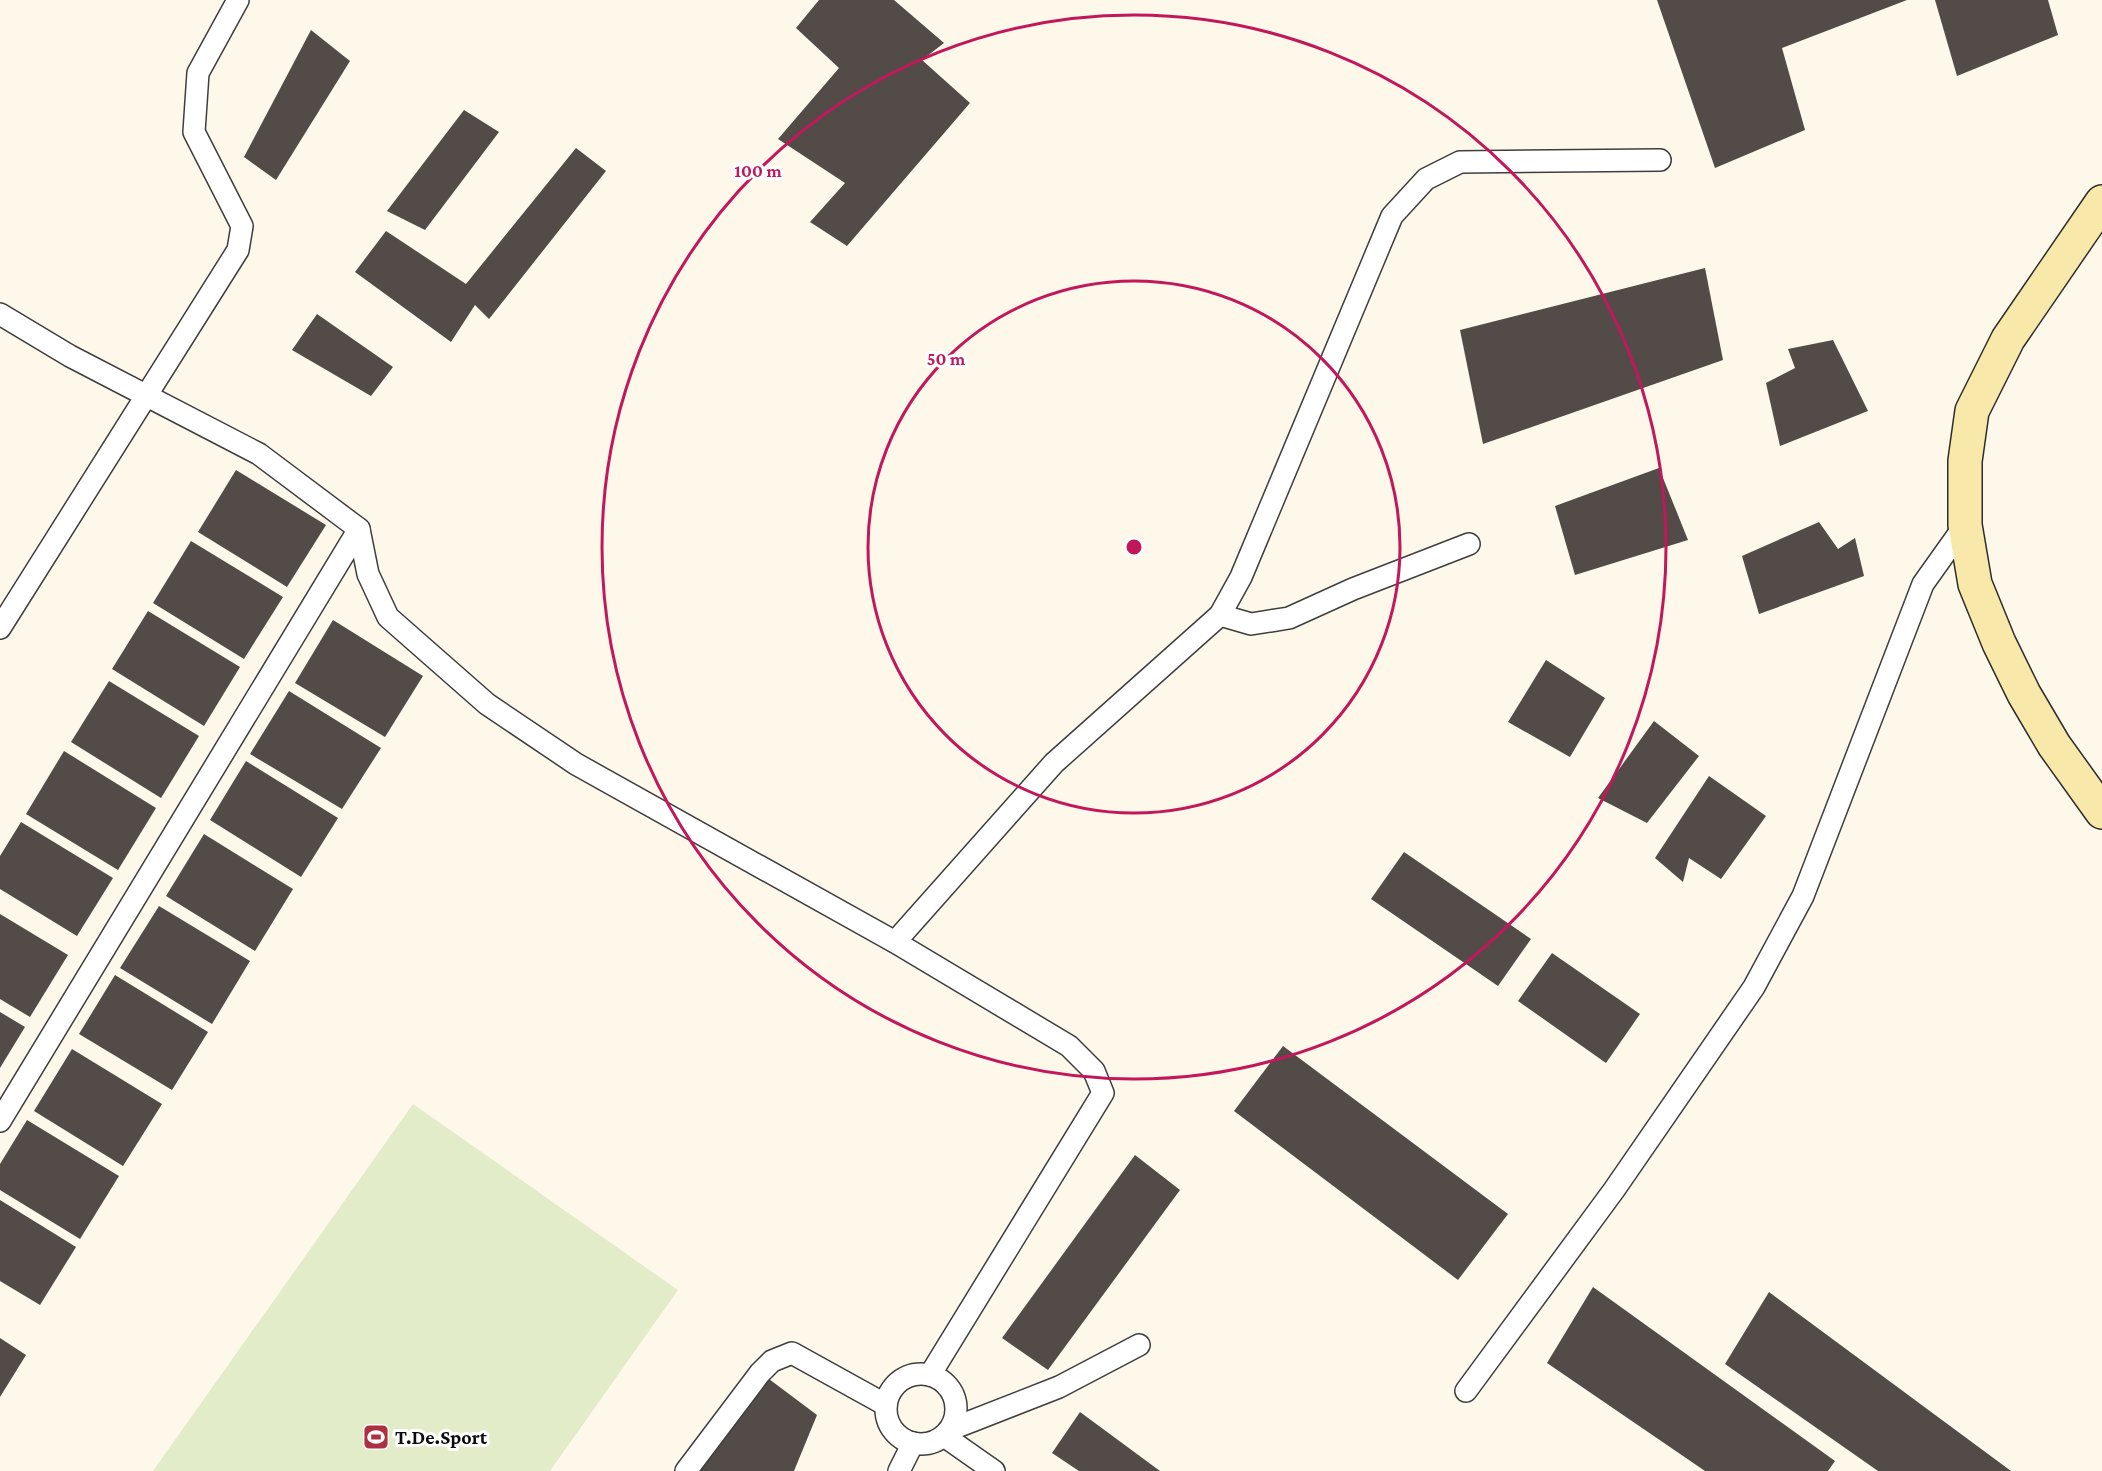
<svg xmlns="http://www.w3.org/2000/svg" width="2102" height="1471" font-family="'Crimson Pro',serif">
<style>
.pitch{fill:#e2ecc8}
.building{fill:#524b48}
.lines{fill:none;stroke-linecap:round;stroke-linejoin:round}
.service-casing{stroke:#3e3e3e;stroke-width:24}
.secondary-casing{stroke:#2d2d2d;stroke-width:36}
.service{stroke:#fff;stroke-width:21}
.secondary{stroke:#f8e9aa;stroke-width:33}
.ring{fill:none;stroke:#c2185b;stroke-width:3}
.labels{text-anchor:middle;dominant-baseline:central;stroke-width:6;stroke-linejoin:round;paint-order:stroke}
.poi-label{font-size:20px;font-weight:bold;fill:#0b0b0b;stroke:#fff;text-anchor:start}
.centre{fill:#c2185b;stroke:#fff;stroke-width:3}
.ring-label{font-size:18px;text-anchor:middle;font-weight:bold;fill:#c2185b;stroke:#fff;stroke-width:6;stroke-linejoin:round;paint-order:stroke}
</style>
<rect width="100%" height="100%" fill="#fdf8ea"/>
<!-- pitch -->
<polygon class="pitch" points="413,1104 678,1290 550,1471 153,1471"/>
<!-- building -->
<g class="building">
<polygon points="819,0 894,0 944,43 922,60 970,103 847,246 810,222 845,183 778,139 839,68 796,28"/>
<polygon points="1657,0 1907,0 1782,48 1805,130 1715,168"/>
<polygon points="1935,0 2048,0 2058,35 1957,76"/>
<polygon points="311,30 350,61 276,180 244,157"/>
<polygon points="464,110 499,132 425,230 387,211"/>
<polygon points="576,148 606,171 489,319 475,305 451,342 355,272 386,231 466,284"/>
<polygon points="1705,268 1723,360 1483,444 1460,330"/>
<polygon points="317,314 393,367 371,396 292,350"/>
<polygon points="1833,340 1868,411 1780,446 1766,383 1795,368 1788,349"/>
<polygon points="1659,468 1688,540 1575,575 1555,506"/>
<polygon points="236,470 326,525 287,587 198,532"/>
<polygon points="1819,522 1838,549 1855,538 1864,576 1759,614 1742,556"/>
<polygon points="191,541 283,597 244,659 153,603"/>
<polygon points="148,611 240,667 204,726 112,669"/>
<polygon points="333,620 423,676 385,737 295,683"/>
<polygon points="1546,660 1605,698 1570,757 1508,722"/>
<polygon points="109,681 199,736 161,798 71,742"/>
<polygon points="289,691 381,748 342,809 250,754"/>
<polygon points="1654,721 1699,756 1647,823 1598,798"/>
<polygon points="64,751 156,808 118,870 26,814"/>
<polygon points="246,761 338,818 301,877 210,820"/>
<polygon points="1709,776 1766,816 1721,879 1689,858 1683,882 1655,858"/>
<polygon points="21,822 113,878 77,936 0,889 0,856"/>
<polygon points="204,834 293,889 255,951 166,896"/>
<polygon points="1404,852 1531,939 1498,986 1371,899"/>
<polygon points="159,906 250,961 212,1024 120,968"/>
<polygon points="0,914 68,955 30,1017 0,999"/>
<polygon points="1552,953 1640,1014 1606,1063 1518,1001"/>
<polygon points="115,975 208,1032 172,1090 79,1034"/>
<polygon points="0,1012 25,1027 0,1068"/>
<polygon points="1283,1046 1508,1214 1458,1280 1234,1111"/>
<polygon points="72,1049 162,1104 123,1166 34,1111"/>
<polygon points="27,1120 119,1176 80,1239 0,1190 0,1164"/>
<polygon points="1135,1155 1180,1190 1048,1370 1002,1338"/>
<polygon points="0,1200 76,1247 40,1305 0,1281"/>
<polygon points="1593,1287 1835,1461 1828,1471 1705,1471 1547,1363"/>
<polygon points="1769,1292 2011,1471 1878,1471 1725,1364"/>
<polygon points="0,1338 26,1355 0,1397"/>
<polygon points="769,1379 817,1415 794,1471 700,1471"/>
<polygon points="1080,1412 1160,1471 1079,1471 1052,1453"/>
</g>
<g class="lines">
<defs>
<g id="service">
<polyline points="0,314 70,356 259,454 359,529 368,574 388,617 487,704 576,764 895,942 1069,1046 1094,1071 1103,1093 930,1375"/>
<polyline points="1220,615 1251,624 1289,618 1353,589 1469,544"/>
<polyline points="0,628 238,250 242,226 194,132 198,73 238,0"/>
<polyline points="895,942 1054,763 1220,615 1241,577 1392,216 1426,179 1460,162 1660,160"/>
<polyline points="0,1121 359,529"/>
<circle cx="921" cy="1409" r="35"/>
<polyline points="1466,1391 1614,1190 1754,987 1803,896 1923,584 1965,525"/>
<polyline points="949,1430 1059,1387 1139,1345"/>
<polyline points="944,1436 994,1471"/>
<polyline points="686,1471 760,1373 772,1361 792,1353 886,1405"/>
<polyline points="899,1471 913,1443"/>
</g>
<polyline id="secondary" points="2102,202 2008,339 1972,411 1965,461 1965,525 1975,584 1999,643 2024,694 2054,745 2102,812"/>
</defs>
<!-- service casing -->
<use href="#service" class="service-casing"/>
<!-- secondary casing -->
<use href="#secondary" class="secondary-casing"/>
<!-- service -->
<use href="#service" class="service"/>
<!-- secondary -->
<use href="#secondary" class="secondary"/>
</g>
<!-- distance rings -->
<g class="ring">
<circle cx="1134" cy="547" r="266"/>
<circle cx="1134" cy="547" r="532"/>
</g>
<!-- icons -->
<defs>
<symbol id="stadium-square" viewBox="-11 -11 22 22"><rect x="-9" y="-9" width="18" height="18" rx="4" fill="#ae2f40" stroke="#fff"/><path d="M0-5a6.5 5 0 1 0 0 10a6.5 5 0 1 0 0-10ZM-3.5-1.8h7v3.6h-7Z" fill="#fff"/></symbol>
</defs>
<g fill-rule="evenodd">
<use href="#stadium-square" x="361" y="1422" width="30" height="30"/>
</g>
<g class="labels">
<!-- poi labels -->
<g class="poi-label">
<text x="395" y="1437">T.De.Sport</text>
</g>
</g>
<circle cx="1134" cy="547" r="9" class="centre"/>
<g class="ring-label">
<text x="758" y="177">100 m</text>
<text x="946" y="365">50 m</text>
</g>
</svg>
